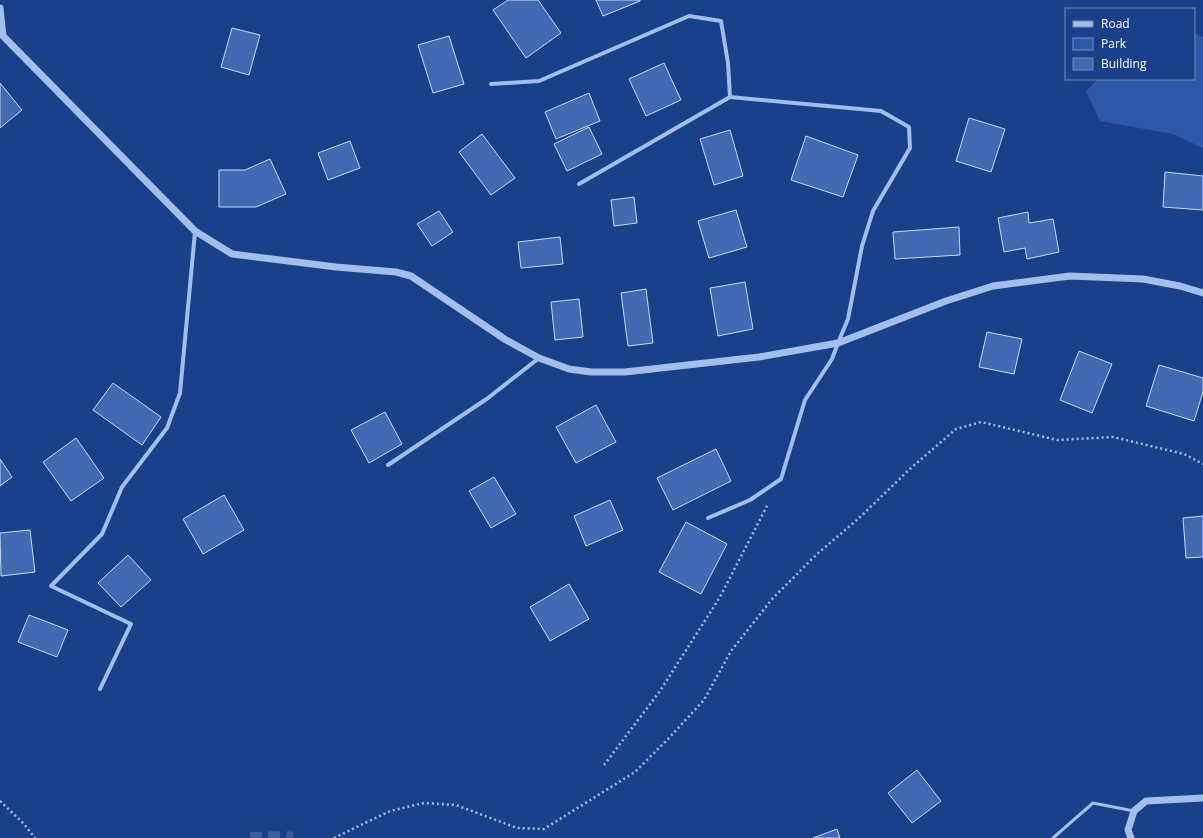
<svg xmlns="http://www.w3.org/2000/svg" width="1203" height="838" font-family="'Open Sans',sans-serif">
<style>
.green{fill:#2d58a7}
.building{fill:#4369b2;stroke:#c9daf9}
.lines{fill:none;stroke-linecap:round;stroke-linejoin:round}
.motorway-tunnel{stroke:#3c5d9b;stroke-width:12;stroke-dasharray:12 6;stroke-linecap:butt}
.path{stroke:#a3bded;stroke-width:2.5;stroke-dasharray:2 3;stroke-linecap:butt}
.service{stroke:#a3bded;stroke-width:3}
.minor{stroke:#a3bded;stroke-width:4}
.tertiary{stroke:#a3bded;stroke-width:7}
</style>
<rect width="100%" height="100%" fill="#1a4089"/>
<!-- green -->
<polygon class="green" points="1194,33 1203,37 1203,148 1173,134 1100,121 1086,91 1098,79 1194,79"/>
<!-- building -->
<g class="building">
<polygon points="508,0 538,0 561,33 526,58 493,10"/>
<polygon points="596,0 640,0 640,1 603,16"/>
<polygon points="232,28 260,35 249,75 221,67"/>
<polygon points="449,36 464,84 433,93 418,45"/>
<polygon points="664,63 681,100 646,116 629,79"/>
<polygon points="0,83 22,110 0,128"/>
<polygon points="589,93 600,121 556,139 545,112"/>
<polygon points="969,118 1005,129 991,172 956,161"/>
<polygon points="589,127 602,154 567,171 554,144"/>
<polygon points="730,130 743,176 714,185 700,139"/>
<polygon points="482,134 515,178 491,195 459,152"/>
<polygon points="806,136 858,155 843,197 791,180"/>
<polygon points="350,141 360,168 328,180 318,153"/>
<polygon points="270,159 286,194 256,207 219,207 219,170 245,170"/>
<polygon points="1165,172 1203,176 1203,210 1163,207"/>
<polygon points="634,197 637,223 614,226 611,200"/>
<polygon points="736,210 747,247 709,258 698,221"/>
<polygon points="439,211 453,232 432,246 417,224"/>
<polygon points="1028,212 1029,223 1053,219 1059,252 1027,259 1025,248 1004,252 998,218"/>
<polygon points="959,227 960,255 895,259 893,232"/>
<polygon points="560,237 563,264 521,268 518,242"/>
<polygon points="745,282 753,329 718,336 710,288"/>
<polygon points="646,289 653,343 628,346 621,293"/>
<polygon points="579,299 583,337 555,340 551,302"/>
<polygon points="987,332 1022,339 1014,374 979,367"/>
<polygon points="1079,351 1112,364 1092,413 1060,400"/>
<polygon points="1159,365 1203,378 1203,392 1194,421 1146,406"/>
<polygon points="113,383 161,417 142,445 93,410"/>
<polygon points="596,405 616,442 576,463 556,427"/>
<polygon points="385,412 402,444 369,463 351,430"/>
<polygon points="76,438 104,478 71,501 43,462"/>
<polygon points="716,449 731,481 673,510 657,478"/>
<polygon points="0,459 12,477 0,486"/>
<polygon points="494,477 516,514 491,528 469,491"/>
<polygon points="224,495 244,530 203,554 183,519"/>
<polygon points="610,500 623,530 586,546 574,516"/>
<polygon points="1203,516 1203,557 1186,558 1183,518"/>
<polygon points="686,522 727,544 701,594 659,572"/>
<polygon points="30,530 35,572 1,576 0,533"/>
<polygon points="128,555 151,580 121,607 98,583"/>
<polygon points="569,584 589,619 550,641 530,607"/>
<polygon points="29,615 68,630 57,657 18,642"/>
<polygon points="917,770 941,801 912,823 888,793"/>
<polygon points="837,829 840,838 813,838"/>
</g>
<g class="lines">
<!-- motorway-tunnel -->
<polyline class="motorway-tunnel" points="250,838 285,837 293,838"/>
<!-- path -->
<g class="path">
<polyline points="604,765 660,691 720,597 768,504"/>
<polyline points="0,801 24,824 35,838"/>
<polyline points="334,838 390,811 424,803 456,805 517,828 544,829 635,772 669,738 704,700 731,651 773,598 816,555 858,519 911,468 956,429 981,422 1057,440 1113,437 1184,454 1203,464"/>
</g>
<!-- service -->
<polyline class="service" points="1053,838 1093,803 1134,811"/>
<!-- minor -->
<g class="minor">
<polyline points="491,84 539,81 689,16 721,21 728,63 730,97 881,111 909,127 910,148 873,211 862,246 848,319 838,343 832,359 805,400 781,479 750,500 708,518"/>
<polyline points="579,184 730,97"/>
<polyline points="388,465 488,398 539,358"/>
<polyline points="100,689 131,624 51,586 102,534 122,487 167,428 180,393 195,232"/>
</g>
<!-- tertiary -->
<g class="tertiary">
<polyline points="0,8 3,36 195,231 232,254 336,267 396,272 411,276 506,340 539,358 569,369 591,372 625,372 759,357 838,343 946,301 993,286 1070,276 1143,279 1180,286 1203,293"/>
<polyline points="1131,838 1128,830 1134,811 1146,801 1203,798"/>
</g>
</g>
<!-- legend -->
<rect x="1065" y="8" width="130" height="72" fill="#1a4089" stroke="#768cb8"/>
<rect x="1073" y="21" width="20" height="6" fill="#a3bded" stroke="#768cb8"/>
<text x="1101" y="28" font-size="12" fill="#ffffff">Road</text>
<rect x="1073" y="38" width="20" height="12" fill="#2d58a7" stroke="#768cb8"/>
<text x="1101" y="48" font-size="12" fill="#ffffff">Park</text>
<rect x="1073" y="58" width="20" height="12" fill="#4369b2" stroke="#768cb8"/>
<text x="1101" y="68" font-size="12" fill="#ffffff">Building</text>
</svg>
